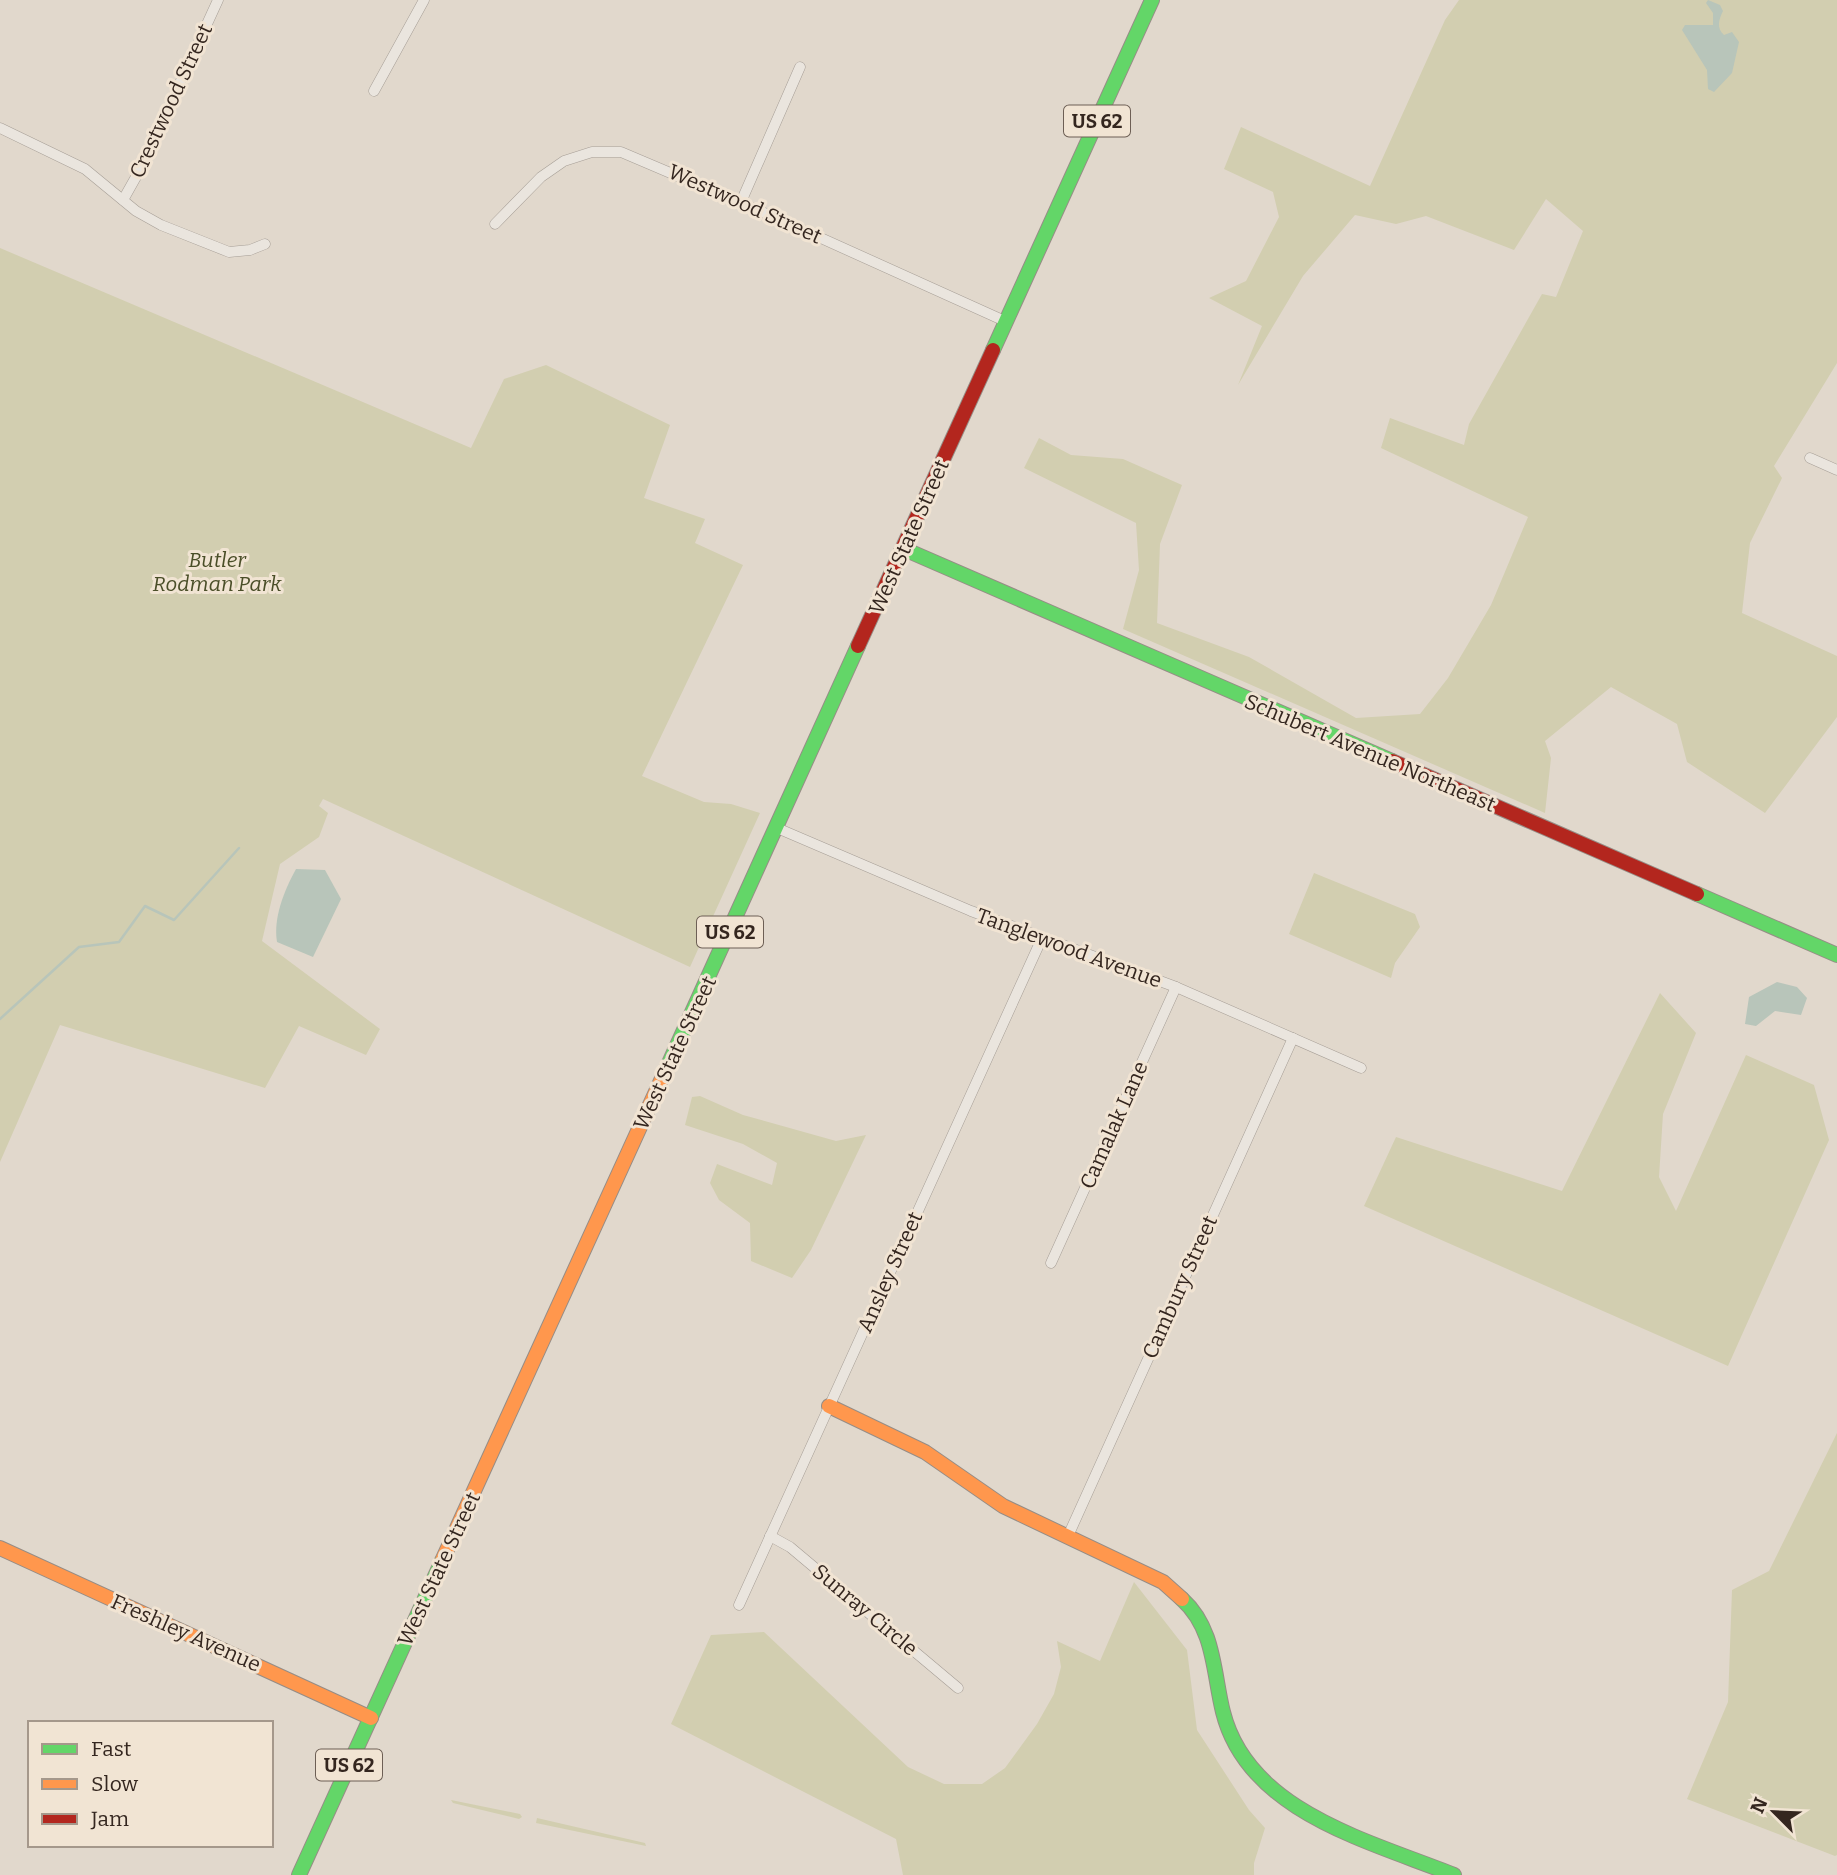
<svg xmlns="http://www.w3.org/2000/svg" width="1837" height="1875" font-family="Bitter,serif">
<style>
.green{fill:#d2ceb0}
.water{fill:#b8c5ba}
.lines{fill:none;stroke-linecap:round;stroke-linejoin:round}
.stream{stroke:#b8c5ba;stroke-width:2.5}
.street-casing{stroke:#a69e96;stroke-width:11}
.fast-casing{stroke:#968d86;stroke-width:16}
.slow-casing{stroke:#968d86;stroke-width:16}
.jam-casing{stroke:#968d86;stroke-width:16}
.street{stroke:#eae5de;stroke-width:10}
.fast{stroke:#63d668;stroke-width:14}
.slow{stroke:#ff974d;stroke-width:14}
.jam{stroke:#b3261e;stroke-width:14}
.labels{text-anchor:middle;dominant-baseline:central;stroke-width:6;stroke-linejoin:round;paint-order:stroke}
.shield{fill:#f1e4d3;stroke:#6d5f55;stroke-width:2}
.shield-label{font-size:19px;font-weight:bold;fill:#34261f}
.street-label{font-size:21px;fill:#34261f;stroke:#f1e4d3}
.park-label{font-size:21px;font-style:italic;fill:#4a4e28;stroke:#f1e4d3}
</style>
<rect width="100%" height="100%" fill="#e1d8cc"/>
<!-- green -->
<g class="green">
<polygon points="1459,0 1837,0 1837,363 1774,466 1782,478 1750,543 1742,613 1837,656 1837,717 1765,813 1687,762 1677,724 1611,687 1545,741 1551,758 1545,813 1123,629 1139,570 1136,523 1024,468 1039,438 1071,455 1123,459 1182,485 1160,544 1157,623 1249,657 1356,718 1420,714 1448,678 1491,605 1528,517 1381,448 1390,418 1464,445 1469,424 1542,294 1556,297 1583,231 1546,199 1514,250 1426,216 1396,224 1355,215 1303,276 1238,385 1262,326 1209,298 1246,281 1279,217 1273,192 1224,169 1241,127 1370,186 1445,20"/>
<polygon points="0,248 471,448 504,379 546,365 670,425 644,498 705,519 695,543 743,565 642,776 704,802 731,804 760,813 690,967 323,799 319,806 328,813 319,837 280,864 262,941 380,1029 366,1055 299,1026 265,1088 60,1025 0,1162"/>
<polygon points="1314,873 1415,914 1420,927 1395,963 1391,978 1289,934"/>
<polygon points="1660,993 1696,1033 1663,1114 1659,1177 1676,1211 1746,1055 1814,1085 1829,1140 1728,1366 1364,1206 1396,1137 1562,1191"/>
<polygon points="700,1096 743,1115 836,1141 866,1135 811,1250 792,1278 751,1261 750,1223 719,1200 710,1183 717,1164 772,1185 777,1163 743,1144 685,1125 692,1097"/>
<polygon points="1837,1433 1837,1855 1835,1856 1687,1799 1728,1702 1732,1590 1769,1571"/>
<polygon points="1134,1582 1187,1650 1197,1730 1249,1810 1265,1828 1254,1863 1254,1875 903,1875 896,1839 671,1724 711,1635 764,1632 908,1767 944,1784 982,1784 1005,1768 1037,1724 1054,1694 1061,1667 1057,1641 1100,1661"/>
<polygon points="451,1800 520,1814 522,1817 519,1819 453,1803"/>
<polygon points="537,1818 645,1843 646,1846 536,1823"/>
</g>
<!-- water -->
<g class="water">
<path d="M1708,0L1720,5L1723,11C1719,19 1716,28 1724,35L1732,32L1739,42L1732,73L1714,92L1708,89L1707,70L1682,30L1685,25H1713V13L1706,3Z"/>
<path d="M296,869L325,870L341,899L313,957L277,942C273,918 284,891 296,869Z"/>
<polygon points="1777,982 1797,987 1807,998 1801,1015 1775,1011 1756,1026 1745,1024 1749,997"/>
</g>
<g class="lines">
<!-- stream -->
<polyline class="stream" points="0,1019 79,947 119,942 145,906 174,920 239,848"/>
<defs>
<g id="street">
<polyline points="374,91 424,0"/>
<polyline points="0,128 85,169 136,211 161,225 229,252 250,250 265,244"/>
<polyline points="123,200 141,168 218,0"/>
<polyline points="741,202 800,67"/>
<polyline points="495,224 541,177 564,161 592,152 621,152 781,220 1007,322"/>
<polyline points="1810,458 1837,470"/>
<polyline points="777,828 971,911 1176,987 1361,1068"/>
<polyline points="1051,1263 1176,987"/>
<polyline points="770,1536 790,1547 958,1688"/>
<polyline points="1068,1536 1293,1038"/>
<polyline points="739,1605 1042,938"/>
</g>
<g id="fast">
<polyline points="993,350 1152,0"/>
<polyline points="904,549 1392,761"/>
<polyline points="1697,894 1837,955"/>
<polyline points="665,1072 858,646"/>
<path d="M1182,1599C1215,1629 1213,1672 1223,1712C1248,1812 1370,1841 1454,1875"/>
<polyline points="299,1875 442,1561"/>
</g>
<g id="slow">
<polyline points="829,1406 925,1452 1003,1506 1163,1582 1182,1599"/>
<polyline points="0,1548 371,1718"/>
<polyline points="442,1561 665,1072"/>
</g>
<g id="jam">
<polyline points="858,646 993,350"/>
<polyline points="1392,761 1697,894"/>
</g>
</defs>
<!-- street casing -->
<use href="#street" class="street-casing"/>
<!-- fast casing -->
<use href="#fast" class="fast-casing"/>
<!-- slow casing -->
<use href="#slow" class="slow-casing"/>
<!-- jam casing -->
<use href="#jam" class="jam-casing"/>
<!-- street -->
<use href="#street" class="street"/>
<!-- fast -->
<use href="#fast" class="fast"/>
<!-- slow -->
<use href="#slow" class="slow"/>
<!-- jam -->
<use href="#jam" class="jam"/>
</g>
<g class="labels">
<!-- shield labels -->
<g class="shield">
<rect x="1064" y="105.5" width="66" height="31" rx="5"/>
<rect x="697" y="916.5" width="66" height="31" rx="5"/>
<rect x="316" y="1749.5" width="66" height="31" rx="5"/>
</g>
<g class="shield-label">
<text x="1097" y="121">US 62</text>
<text x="730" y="932">US 62</text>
<text x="349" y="1765">US 62</text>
</g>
<!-- street labels -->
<g class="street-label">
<text transform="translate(171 101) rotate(-65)">Crestwood Street</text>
<text transform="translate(745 204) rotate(24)">Westwood Street</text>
<text transform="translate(909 537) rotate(-66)">West State Street</text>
<text transform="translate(1370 753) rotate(23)">Schubert Avenue Northeast</text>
<text transform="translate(1069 948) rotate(20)">Tanglewood Avenue</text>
<text transform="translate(675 1053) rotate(-65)">West State Street</text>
<text transform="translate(1114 1125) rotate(-66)">Camalak Lane</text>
<text transform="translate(890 1272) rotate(-66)">Ansley Street</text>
<text transform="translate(1180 1287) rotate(-66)">Cambury Street</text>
<text transform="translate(439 1569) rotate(-65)">West State Street</text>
<text transform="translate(865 1610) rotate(40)">Sunray Circle</text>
<text transform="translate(186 1633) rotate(24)">Freshley Avenue</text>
</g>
<!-- park labels -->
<g class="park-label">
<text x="217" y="560">Butler<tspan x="217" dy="24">Rodman Park</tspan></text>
</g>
</g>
<!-- legend -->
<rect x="28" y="1721" width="245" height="126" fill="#f1e4d3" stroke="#a5988b" stroke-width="2"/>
<rect x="42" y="1744" width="35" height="10" fill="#63d668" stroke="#a5988b" stroke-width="2"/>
<text x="91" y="1756" font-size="21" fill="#34261f">Fast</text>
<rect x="42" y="1779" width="35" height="10" fill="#ff974d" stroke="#a5988b" stroke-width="2"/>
<text x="91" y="1791" font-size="21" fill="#34261f">Slow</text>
<rect x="42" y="1814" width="35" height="10" fill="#b3261e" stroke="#a5988b" stroke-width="2"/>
<text x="91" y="1826" font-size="21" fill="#34261f">Jam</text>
<!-- north arrow -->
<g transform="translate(1774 1812) rotate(294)" stroke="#f1e4d3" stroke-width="5" paint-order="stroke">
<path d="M0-5L12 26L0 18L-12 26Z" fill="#34261f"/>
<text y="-10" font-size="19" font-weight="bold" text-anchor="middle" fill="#34261f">N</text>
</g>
</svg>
